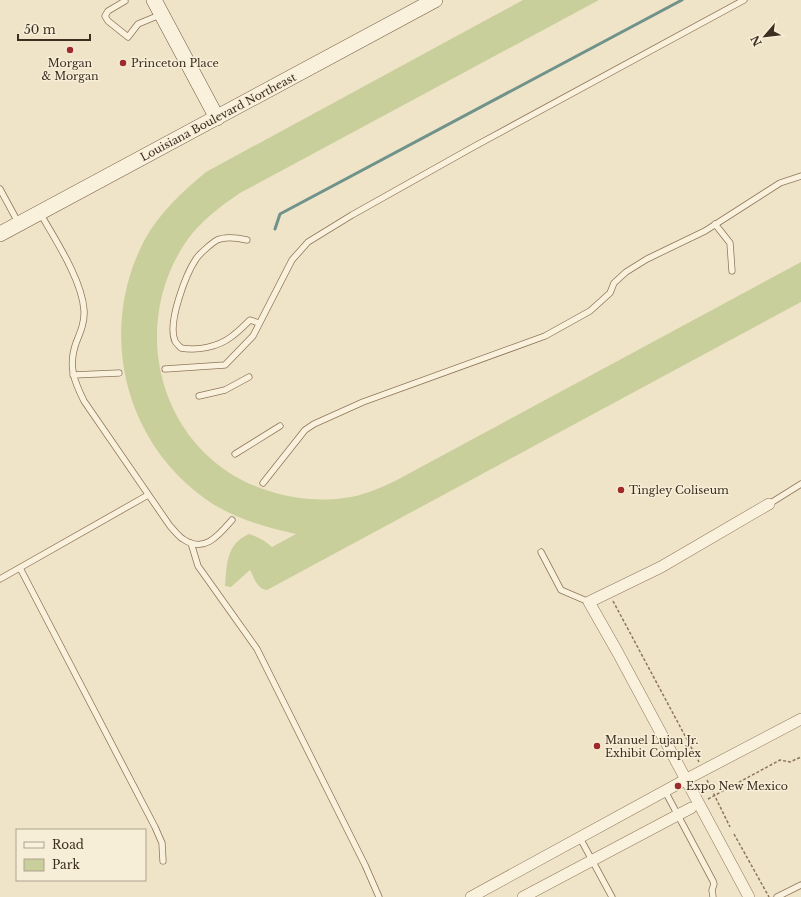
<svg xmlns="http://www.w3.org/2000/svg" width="801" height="897" font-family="'Libre Baskerville',serif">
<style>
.green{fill:#c9cf9b}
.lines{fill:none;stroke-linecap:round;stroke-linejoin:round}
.stream{stroke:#6f938a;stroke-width:3}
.lane-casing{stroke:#8d765c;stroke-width:7}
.street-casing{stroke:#8d765c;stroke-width:12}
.secondary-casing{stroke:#6f573f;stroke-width:16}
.path{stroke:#8d765c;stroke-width:1.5;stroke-dasharray:3 2;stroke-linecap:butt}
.lane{stroke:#faf1dc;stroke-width:5.5}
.street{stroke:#faf1dc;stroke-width:11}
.secondary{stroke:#faf1dc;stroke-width:15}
.poi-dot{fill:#9e2a2b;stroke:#f7eed8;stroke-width:1.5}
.labels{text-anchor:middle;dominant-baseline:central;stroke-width:3;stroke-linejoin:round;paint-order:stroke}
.poi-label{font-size:11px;fill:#3d2e20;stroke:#f7eed8;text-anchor:start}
.street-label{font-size:11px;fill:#3d2e20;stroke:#f7eed8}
</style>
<rect width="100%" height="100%" fill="#f0e4c8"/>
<!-- green -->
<path class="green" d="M523,0H599L240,193C221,206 202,220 188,239C126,326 160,453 263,489C288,498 317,502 344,498C362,496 378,489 395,481L801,262V302L267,590C257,590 254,577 250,570L231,587L225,586C227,564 226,544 249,534C259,537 265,541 272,547L296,534C264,527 232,518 204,498C123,439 98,330 144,241C159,213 182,192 206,172Z"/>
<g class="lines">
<!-- stream -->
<polyline class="stream" points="275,229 280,214 682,0"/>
<defs>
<g id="lane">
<polyline points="125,1 108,11 105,16 108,21 128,37 138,24 162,14"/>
<polyline points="0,189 19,224"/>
<path d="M40,213C55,239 82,280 84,310C85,322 80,333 76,343C68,366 74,381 84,401L170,526C174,530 178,536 183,539C204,554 219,535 232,520"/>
<polyline points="715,224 730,243 732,271"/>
<path d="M247,240C238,238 226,236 217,240C212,243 199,254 196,259C186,274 167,323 175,341C176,343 179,346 181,348C197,351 218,347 231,337C238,332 244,326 250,320L259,323"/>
<polyline points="165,369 225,365 253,336 292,260 308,242 352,215 475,146 744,0"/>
<polyline points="73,375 119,373"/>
<polyline points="199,396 225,390 249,377"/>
<polyline points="235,454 280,426"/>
<polyline points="263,483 305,430 314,424 363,402 545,336 590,311 610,293 614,283 626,272 647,259 705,231 780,183 801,176"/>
<polyline points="769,504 801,484"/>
<polyline points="191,543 198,566 257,649 365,865 379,897"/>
<polyline points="541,552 561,590 589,602"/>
<polyline points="20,568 155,827 162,843 163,861"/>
<polyline points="0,579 148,495"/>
<polyline points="665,791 713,881 714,884 712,890 713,897"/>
<polyline points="580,838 612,897"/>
<polyline points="777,897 801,885"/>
</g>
<g id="street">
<polyline points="471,897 685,780 801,719"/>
<polyline points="523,897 691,808"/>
<polyline points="749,897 618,653 589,602 661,567 769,504"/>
</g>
<g id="secondary">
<polyline points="154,0 217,118"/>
<polyline points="0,234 435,0"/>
</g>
</defs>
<!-- lane casing -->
<use href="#lane" class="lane-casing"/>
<!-- street casing -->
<use href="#street" class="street-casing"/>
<!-- secondary casing -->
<use href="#secondary" class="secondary-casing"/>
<!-- path -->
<g class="path">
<polyline points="613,601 699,762"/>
<polyline points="707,780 730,827"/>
<polyline points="708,799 780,760 790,762 801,757"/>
<polyline points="734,834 769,897"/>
</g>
<!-- lane -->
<use href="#lane" class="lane"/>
<!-- street -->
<use href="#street" class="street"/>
<!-- secondary -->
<use href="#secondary" class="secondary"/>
</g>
<!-- markers -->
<g class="poi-dot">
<circle cx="70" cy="50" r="4"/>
<circle cx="123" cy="63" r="4"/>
<circle cx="621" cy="490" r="4"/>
<circle cx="597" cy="746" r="4"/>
<circle cx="678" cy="786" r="4"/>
</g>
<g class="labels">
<!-- poi labels -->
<g class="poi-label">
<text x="70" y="63" text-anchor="middle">Morgan<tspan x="70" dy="13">&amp; Morgan</tspan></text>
<text x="131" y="63">Princeton Place</text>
<text x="629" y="490">Tingley Coliseum</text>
<text x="605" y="740">Manuel Lujan Jr.<tspan x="605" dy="13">Exhibit Complex</tspan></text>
<text x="686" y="786">Expo New Mexico</text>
</g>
<!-- street labels -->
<g class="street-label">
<text transform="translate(218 117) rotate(-28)">Louisiana Boulevard Northeast</text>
</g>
</g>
<!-- legend -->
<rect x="16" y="829" width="130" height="52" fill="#f7eed8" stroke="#ada18e"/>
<rect x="24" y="842" width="20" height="6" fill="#faf1dc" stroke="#ada18e"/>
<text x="52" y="849" font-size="12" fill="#3d2e20">Road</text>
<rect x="24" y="859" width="20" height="12" fill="#c9cf9b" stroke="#ada18e"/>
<text x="52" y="869" font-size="12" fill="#3d2e20">Park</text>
<!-- north arrow -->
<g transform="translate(765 36) rotate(242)" stroke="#f7eed8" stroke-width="3" paint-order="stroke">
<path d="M0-3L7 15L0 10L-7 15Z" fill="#3d2e20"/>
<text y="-6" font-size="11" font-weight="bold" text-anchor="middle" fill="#3d2e20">N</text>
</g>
<!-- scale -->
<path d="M18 34v6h72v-6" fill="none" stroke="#3d2e20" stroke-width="2"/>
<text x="24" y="34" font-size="12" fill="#3d2e20" stroke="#f7eed8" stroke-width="3" paint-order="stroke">50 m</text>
</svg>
